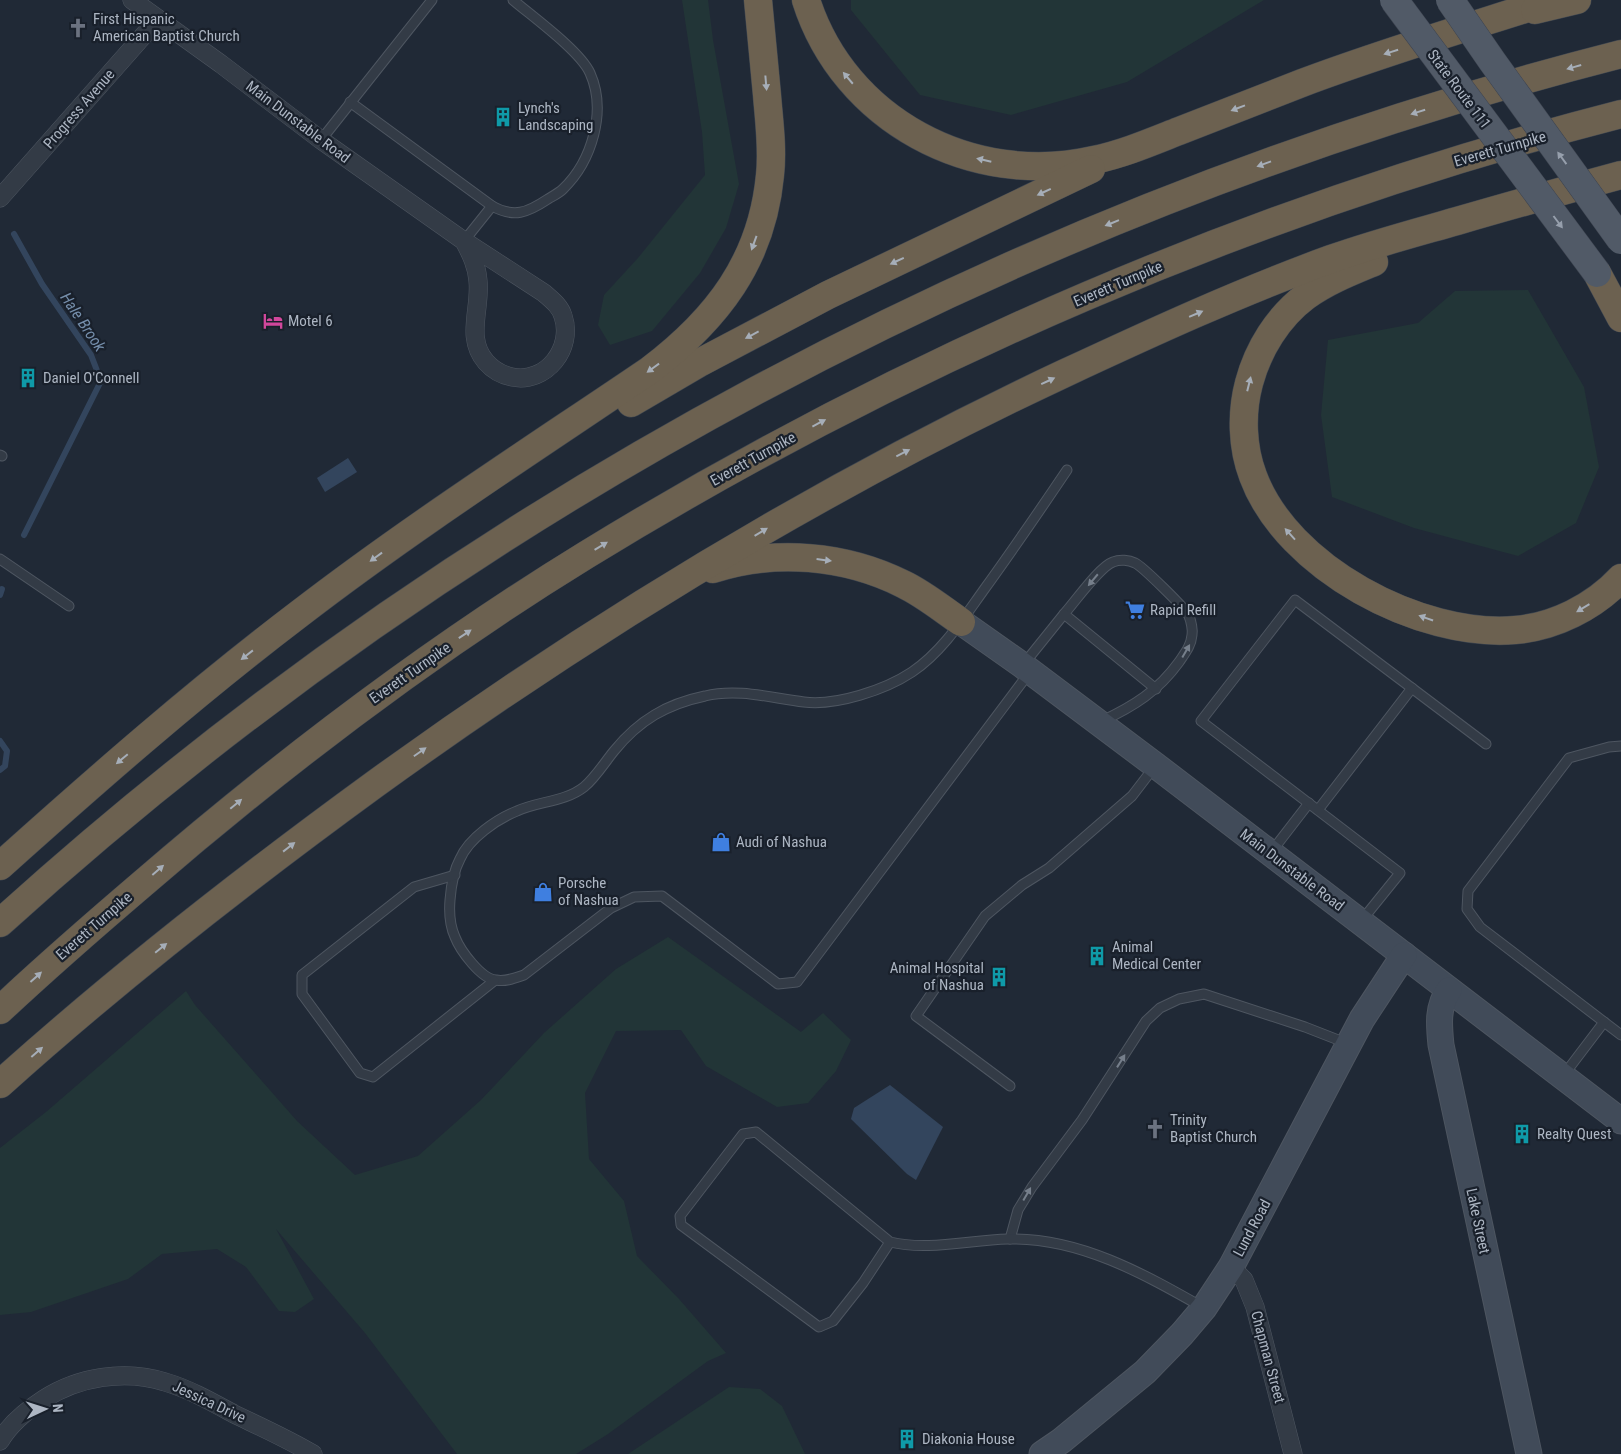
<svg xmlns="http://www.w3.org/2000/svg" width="1621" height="1454" font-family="'Roboto Condensed',sans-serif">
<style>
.green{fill:#223537}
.water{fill:#33455d}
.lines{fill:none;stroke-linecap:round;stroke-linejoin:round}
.stream{stroke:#33455d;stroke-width:6}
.lane-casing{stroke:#4e5661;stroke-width:11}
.street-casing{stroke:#4e5661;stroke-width:19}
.secondary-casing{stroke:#4e5661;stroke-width:27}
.highway-casing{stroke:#3e4651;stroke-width:29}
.lane{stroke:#333b46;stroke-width:9}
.street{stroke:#333b46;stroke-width:18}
.secondary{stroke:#414b59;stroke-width:25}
.highway{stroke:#6c6150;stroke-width:28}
.primary-bridge-casing{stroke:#3d4450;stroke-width:29;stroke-linecap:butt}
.primary-bridge{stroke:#515a67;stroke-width:28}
.oneway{fill:#a6aeb8}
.oneway2{fill:#969fac}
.oneway3{fill:#767f8b}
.labels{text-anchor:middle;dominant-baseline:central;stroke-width:4.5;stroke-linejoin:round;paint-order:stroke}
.poi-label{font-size:15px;fill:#adb6c3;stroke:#19202b;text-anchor:start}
.street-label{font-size:15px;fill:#adb6c3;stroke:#19202b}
.water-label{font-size:16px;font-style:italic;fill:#758eab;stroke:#19202b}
</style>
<rect width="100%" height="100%" fill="#202936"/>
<!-- green -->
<g class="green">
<polygon points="682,0 708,0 713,40 739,184 726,228 700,273 652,331 610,345 598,325 604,295 638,258 705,175 702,132"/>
<polygon points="851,0 1264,0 1127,82 1011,115 920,95 851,10"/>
<polygon points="1528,290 1584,387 1599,467 1576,523 1518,556 1414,528 1332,497 1321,415 1328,340 1418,323 1455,291"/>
<polygon points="668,937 801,1032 823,1013 851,1040 836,1071 808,1103 777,1107 706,1066 681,1030 616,1031 585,1093 589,1159 624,1201 637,1256 679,1299 726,1353 708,1361 608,1434 576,1454 457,1454 365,1333 276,1229 314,1299 295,1312 279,1311 246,1267 217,1249 162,1254 128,1279 31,1312 0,1315 0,1148 46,1112 186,991 195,1005 297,1121 355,1175 418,1156 481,1100 544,1033 616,969"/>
<polygon points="729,1387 760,1389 782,1406 805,1454 628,1454"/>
</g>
<!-- water -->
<g class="water">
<polygon points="348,458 357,472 325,492 317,478"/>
<polygon points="890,1085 943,1127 916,1180 907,1174 851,1119 854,1108"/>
</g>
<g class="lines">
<!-- stream -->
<g class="stream">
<polyline points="14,234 42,284 91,355 101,381 24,535"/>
<polyline points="0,595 2,589"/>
<polyline points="0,741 7,751 5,766 0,770"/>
</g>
<defs>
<g id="lane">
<polyline points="350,102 492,206"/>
<polyline points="321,140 432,0"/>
<path d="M464,241L492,206C514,218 527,213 548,199C553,196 559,193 563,189C592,161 607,111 590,73C580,51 533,17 513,0"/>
<polyline points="0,455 2,456"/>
<polyline points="0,559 69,606"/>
<path d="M1064,614C1075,602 1099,567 1113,562C1120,559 1129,560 1135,563C1142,566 1186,609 1189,616C1191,621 1193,630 1192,635C1191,646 1185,653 1179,662C1158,691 1134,706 1102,721"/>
<polyline points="1023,665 1064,614 1156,689"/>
<path d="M1029,673L797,982L778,984L662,896L634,897L611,908L524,975C515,978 506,982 496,980C481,979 460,950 455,937C450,926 449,912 450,900C451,887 454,870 460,859C469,838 497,819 517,811C539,801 565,802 584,787C595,778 605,762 614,751C639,720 667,704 705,696C738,688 771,698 804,702C836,706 885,690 912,672C942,652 963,619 983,591C1012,551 1040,510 1067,470"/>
<polyline points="1621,746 1609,747 1569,758 1468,891 1467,909 1480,927 1621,1035"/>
<polyline points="1318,810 1412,688"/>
<polyline points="1272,851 1309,803"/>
<polyline points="455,875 414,887 302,975 302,994 360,1073 373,1077 494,981"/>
<polyline points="1362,920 1400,873 1201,721 1295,600 1486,744"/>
<polyline points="1563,1076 1604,1022"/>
<polyline points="1010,1086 916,1016 985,916 1022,885 1049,868 1132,796 1155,766"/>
<polyline points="1010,1239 1018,1210 1032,1187 1082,1120 1146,1021 1160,1008 1179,999 1204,994 1305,1027 1346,1043"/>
<path d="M890,1242L756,1132L743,1134L680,1216L681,1225L819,1327L833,1321L863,1283L890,1242C928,1251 969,1240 1008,1239C1079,1237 1144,1274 1204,1308"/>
</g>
<g id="street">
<path d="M132,0L221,64L321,140L464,241L544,293C552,300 560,306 563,316C574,348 546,384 512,377C502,375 493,370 486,362C465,338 481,309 478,281C477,266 471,254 464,241"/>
<polyline points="0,198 158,19"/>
<polyline points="1231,1267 1244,1280 1255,1307 1293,1454"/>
<path d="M0,1441C10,1424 27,1410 44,1399C78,1377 125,1369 165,1382C189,1389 212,1402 234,1414C261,1427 288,1439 313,1454"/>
</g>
<g id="secondary">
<polyline points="961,622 1022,665 1155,765 1621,1121"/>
<path d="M1449,990C1437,1007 1439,1025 1441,1045L1529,1454"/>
<polyline points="1042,1454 1061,1441 1145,1372 1182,1334 1204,1308 1231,1267 1362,1019 1404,955"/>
</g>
<g id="highway">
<path d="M806,0C844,120 972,188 1094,160C1123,154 1151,142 1179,131C1220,115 1261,99 1302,83C1384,52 1469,27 1553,0"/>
<polyline points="1535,10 1577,0"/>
<path d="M1374,262C1350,272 1327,281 1306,296C1278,317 1258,349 1249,383C1241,413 1242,447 1253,476C1287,568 1420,638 1515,630C1554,627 1594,607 1621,578"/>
<polyline points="1597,273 1621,318"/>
<polyline points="631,403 701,362 828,295 1091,169"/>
<path d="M713,569C775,549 845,555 903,584C924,594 942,609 961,622"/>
<path d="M0,866C97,779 195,693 299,614C412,527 532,450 650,370C717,319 762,261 770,175C773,148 769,121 767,95C764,63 761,32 758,0"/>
<path d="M0,923C458,507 1021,207 1621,54"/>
<path d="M0,1010C46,967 93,926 141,885C281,764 428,652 586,555C905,359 1258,207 1621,114"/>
<path d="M0,1084C119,977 246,878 375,784C592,627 820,488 1063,374C1151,333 1240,292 1331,259C1373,244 1415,233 1457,221C1512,205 1566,190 1621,175"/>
</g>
</defs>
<!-- lane casing -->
<use href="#lane" class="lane-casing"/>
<!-- street casing -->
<use href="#street" class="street-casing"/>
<!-- secondary casing -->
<use href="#secondary" class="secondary-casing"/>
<!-- highway casing -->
<use href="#highway" class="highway-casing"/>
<!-- lane -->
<use href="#lane" class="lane"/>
<!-- street -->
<use href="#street" class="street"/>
<!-- secondary -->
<use href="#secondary" class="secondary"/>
<!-- highway -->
<use href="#highway" class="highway"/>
<defs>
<g id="primary-bridge">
<polyline points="1394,0 1597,273"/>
<polyline points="1450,0 1492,61 1621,240"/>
</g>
</defs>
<!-- primary-bridge casing -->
<use href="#primary-bridge" class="primary-bridge-casing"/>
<!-- primary-bridge -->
<use href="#primary-bridge" class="primary-bridge"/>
</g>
<!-- one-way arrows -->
<defs><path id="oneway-solid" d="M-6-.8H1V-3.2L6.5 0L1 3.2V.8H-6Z" transform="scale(1.25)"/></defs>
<g class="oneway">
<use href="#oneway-solid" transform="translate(1391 52) rotate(162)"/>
<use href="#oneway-solid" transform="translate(1574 67) rotate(164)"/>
<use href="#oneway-solid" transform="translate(848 78) rotate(-130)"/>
<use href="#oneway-solid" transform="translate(766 83) rotate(85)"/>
<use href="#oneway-solid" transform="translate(1238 108) rotate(159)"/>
<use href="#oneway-solid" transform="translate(1418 112) rotate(163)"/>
<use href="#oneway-solid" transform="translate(984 160) rotate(-167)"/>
<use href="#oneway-solid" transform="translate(1264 164) rotate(160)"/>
<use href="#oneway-solid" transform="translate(1044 192) rotate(155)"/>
<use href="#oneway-solid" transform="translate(1112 223) rotate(158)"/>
<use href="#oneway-solid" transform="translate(754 243) rotate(110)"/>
<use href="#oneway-solid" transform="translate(897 261) rotate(155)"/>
<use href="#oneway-solid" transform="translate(1196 314) rotate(-23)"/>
<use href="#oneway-solid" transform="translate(752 335) rotate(152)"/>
<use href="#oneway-solid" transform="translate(653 368) rotate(144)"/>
<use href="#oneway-solid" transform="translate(1048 381) rotate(-25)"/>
<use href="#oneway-solid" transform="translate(1249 384) rotate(-76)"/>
<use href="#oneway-solid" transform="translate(819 423) rotate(-28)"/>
<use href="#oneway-solid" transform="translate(903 453) rotate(-27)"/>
<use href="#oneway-solid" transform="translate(761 532) rotate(-31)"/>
<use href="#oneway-solid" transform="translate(1290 534) rotate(-132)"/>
<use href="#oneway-solid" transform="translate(601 546) rotate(-31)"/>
<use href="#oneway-solid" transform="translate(376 557) rotate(144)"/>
<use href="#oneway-solid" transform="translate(824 560) rotate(7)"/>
<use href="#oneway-solid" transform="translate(1583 608) rotate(149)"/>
<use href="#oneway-solid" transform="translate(1426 618) rotate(-161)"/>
<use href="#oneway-solid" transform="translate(465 634) rotate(-34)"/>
<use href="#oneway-solid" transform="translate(247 655) rotate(142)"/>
<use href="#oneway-solid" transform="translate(420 752) rotate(-35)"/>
<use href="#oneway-solid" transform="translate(122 759) rotate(140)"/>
<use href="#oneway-solid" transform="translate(236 804) rotate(-40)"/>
<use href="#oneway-solid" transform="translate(289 847) rotate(-38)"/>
<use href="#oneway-solid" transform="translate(158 870) rotate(-41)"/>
<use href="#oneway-solid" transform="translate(161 948) rotate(-39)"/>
<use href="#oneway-solid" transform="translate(36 977) rotate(-42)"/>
<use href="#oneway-solid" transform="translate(37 1052) rotate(-41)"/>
</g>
<g class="oneway2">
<use href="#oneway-solid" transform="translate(1562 158) rotate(-126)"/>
<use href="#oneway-solid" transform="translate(1558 222) rotate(53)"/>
</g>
<g class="oneway3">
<use href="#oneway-solid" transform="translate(1093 580) rotate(130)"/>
<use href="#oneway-solid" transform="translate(1186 651) rotate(-60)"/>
<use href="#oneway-solid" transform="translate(1121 1061) rotate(-58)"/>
<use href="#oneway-solid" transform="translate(1027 1194) rotate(-60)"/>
</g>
<!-- icons -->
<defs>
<symbol id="church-bare" viewBox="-9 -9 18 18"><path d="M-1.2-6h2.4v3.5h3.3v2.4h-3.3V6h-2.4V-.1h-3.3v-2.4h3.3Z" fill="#6b7280" stroke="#19202b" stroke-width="2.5" paint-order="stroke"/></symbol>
<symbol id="building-bare" viewBox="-9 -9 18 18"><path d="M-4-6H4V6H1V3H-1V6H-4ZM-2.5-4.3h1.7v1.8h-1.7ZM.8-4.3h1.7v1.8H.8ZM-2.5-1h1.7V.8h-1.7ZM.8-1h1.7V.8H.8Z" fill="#0f9aa8" stroke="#19202b" stroke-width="2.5" paint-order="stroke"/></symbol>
<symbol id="hotel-bare" viewBox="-9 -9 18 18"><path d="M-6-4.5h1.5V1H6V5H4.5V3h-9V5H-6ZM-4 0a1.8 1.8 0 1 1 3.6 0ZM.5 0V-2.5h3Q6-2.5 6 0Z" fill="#d1479c" stroke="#19202b" stroke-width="2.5" paint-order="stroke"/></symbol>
<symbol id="supermarket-bare" viewBox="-9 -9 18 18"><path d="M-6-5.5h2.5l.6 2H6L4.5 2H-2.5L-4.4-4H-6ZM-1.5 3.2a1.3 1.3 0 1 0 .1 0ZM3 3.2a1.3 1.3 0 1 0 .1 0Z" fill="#3f7fe0" stroke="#19202b" stroke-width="2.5" paint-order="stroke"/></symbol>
<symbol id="shop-bare" viewBox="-9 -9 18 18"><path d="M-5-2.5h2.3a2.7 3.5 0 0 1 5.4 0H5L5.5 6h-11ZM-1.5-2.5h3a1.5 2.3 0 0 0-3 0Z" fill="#3f7fe0" stroke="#19202b" stroke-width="2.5" paint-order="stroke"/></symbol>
</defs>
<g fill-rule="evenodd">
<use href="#church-bare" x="64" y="14" width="28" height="28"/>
<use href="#building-bare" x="489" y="103" width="28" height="28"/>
<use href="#hotel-bare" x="259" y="307" width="28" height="28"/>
<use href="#building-bare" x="14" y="364" width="28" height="28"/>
<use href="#supermarket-bare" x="1121" y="596" width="28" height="28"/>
<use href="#shop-bare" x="707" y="828" width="28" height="28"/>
<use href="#shop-bare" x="529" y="878" width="28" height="28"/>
<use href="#building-bare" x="1083" y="942" width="28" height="28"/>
<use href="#building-bare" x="985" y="963" width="28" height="28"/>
<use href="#church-bare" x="1141" y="1115" width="28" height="28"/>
<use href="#building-bare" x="1508" y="1120" width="28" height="28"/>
<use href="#building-bare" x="893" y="1425" width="28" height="28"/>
</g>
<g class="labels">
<!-- poi labels -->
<g class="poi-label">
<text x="93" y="19">First Hispanic<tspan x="93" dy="17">American Baptist Church</tspan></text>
<text x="518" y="108">Lynch's<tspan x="518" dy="17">Landscaping</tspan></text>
<text x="288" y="321">Motel 6</text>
<text x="43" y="378">Daniel O'Connell</text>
<text x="1150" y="610">Rapid Refill</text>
<text x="736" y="842">Audi of Nashua</text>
<text x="558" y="883">Porsche<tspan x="558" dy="17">of Nashua</tspan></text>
<text x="1112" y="947">Animal<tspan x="1112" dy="17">Medical Center</tspan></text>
<text x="984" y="968" text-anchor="end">Animal Hospital<tspan x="984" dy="17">of Nashua</tspan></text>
<text x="1170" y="1120">Trinity<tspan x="1170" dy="17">Baptist Church</tspan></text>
<text x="1537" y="1134">Realty Quest</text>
<text x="922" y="1439">Diakonia House</text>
</g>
<!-- street labels -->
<g class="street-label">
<text transform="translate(1459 89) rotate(53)">State Route 111</text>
<text transform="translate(79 109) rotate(-49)">Progress Avenue</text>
<text transform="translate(298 122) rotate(37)">Main Dunstable Road</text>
<text transform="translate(1500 149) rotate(-16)">Everett Turnpike</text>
<text transform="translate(1118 284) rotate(-23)">Everett Turnpike</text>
<text transform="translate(753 459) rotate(-29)">Everett Turnpike</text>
<text transform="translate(410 673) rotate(-35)">Everett Turnpike</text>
<text transform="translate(1292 870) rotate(37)">Main Dunstable Road</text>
<text transform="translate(94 926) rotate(-41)">Everett Turnpike</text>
<text transform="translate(1478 1221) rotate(78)">Lake Street</text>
<text transform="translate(1252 1228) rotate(-62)">Lund Road</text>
<text transform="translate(1268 1357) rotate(75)">Chapman Street</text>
<text transform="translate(209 1402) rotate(25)">Jessica Drive</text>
</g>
<!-- water labels -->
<g class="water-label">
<text transform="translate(83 322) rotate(56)">Hale Brook</text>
</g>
</g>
<!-- north arrow -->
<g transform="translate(45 1409) rotate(86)" stroke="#19202b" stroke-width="4" paint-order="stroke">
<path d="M0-4L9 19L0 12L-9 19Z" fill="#adb6c3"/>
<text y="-8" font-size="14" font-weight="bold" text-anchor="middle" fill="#adb6c3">N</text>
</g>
</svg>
